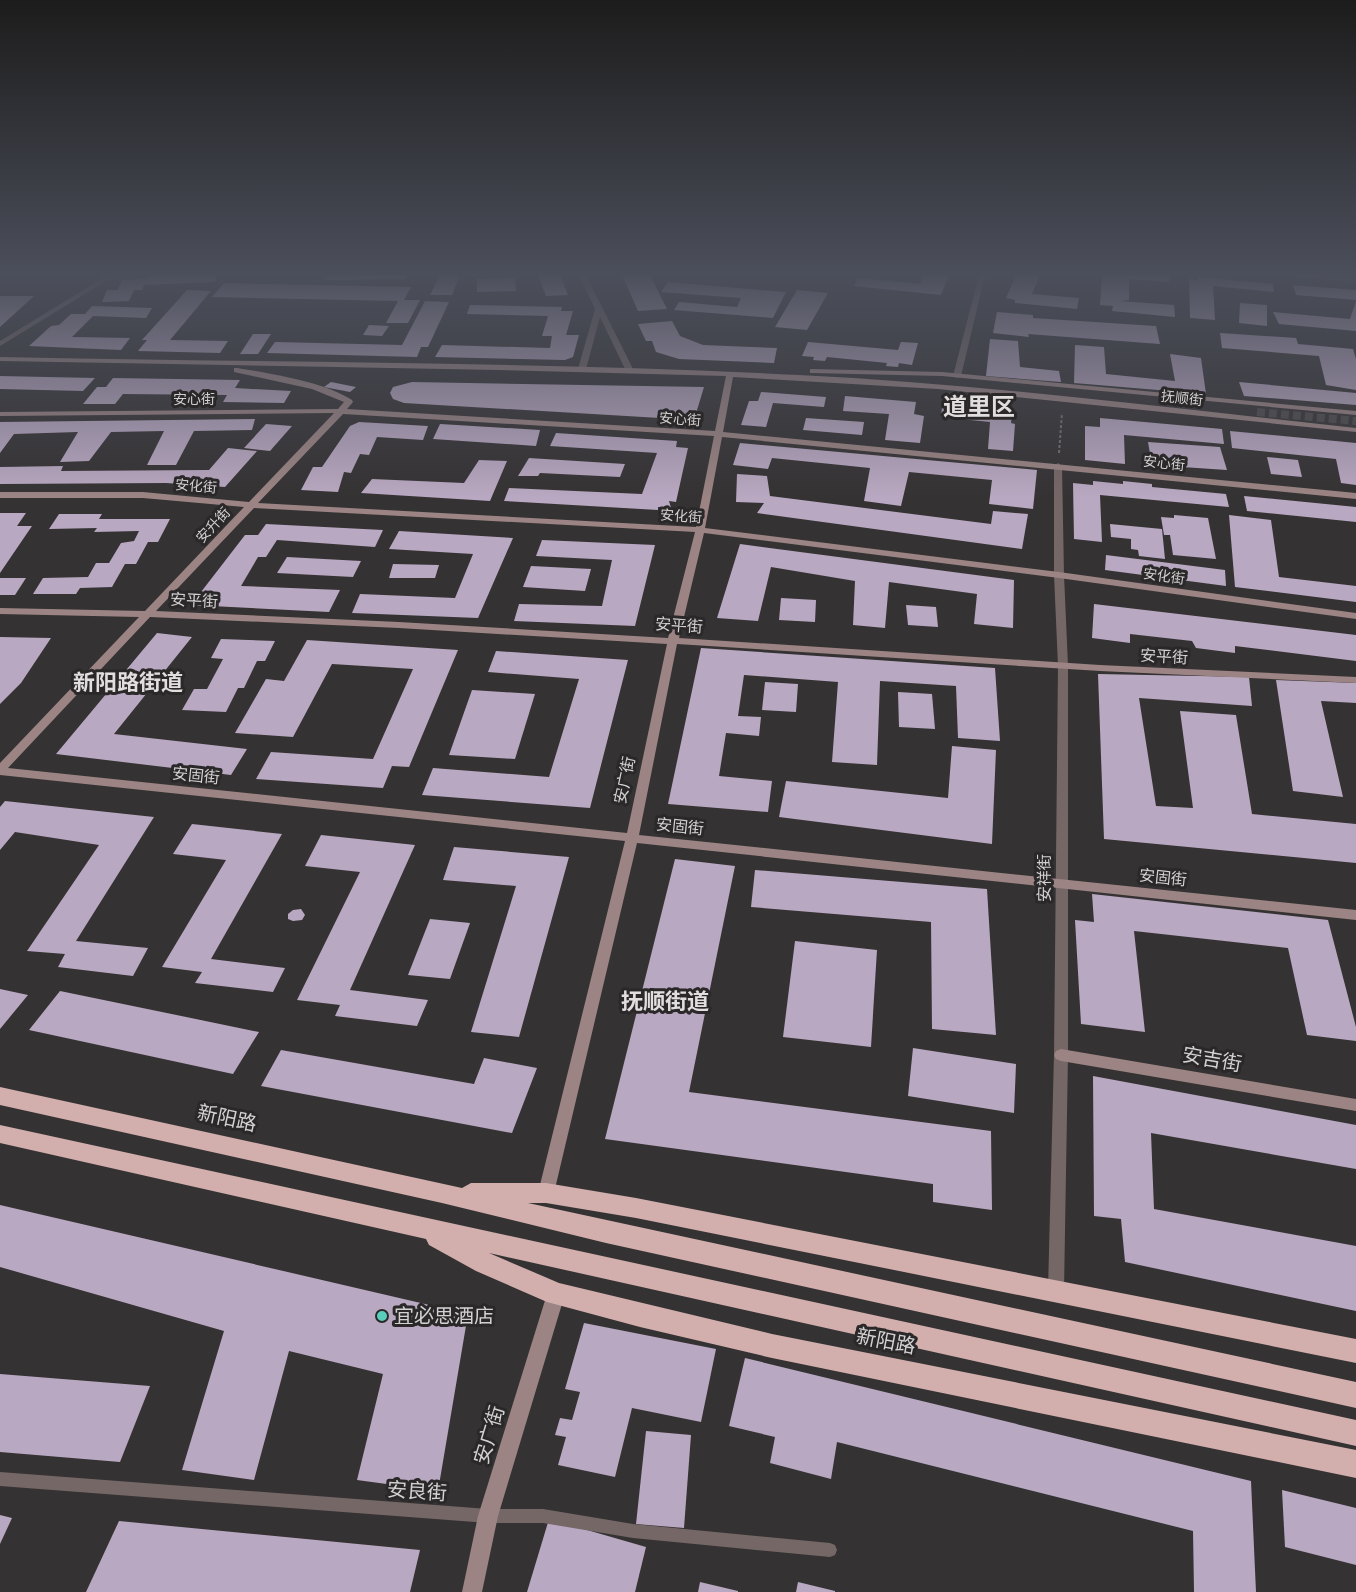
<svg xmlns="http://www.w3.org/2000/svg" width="1356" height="1592" font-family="'PT Sans Narrow','Noto Sans SC',sans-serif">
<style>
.building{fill:#b9a8c1}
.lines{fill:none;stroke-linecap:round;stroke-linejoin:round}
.secondary-tunnel{stroke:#4d4a4b;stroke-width:8;stroke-dasharray:8 4;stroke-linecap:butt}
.path{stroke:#727071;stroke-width:2;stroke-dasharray:3 2;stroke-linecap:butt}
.lane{fill:#766767;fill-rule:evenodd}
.street{fill:#766767;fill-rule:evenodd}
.secondary{fill:#9b8483;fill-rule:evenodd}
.highway{fill:#d2afad;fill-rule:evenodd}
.poi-dot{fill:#5acebc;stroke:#2b2829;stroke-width:2}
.labels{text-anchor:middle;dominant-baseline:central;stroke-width:6;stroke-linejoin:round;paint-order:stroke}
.far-street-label{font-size:14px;fill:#d3d1d2;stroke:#2b2829}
.street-label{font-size:16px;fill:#d3d1d2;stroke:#2b2829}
.near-street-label{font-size:20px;fill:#d3d1d2;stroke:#2b2829}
.near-poi-label{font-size:20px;fill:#d3d1d2;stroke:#2b2829;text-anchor:start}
.district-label{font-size:22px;font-weight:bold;fill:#e2dddf;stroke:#2b2829}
.far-town-label{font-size:24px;font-weight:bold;fill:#e2dddf;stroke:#2b2829}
</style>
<rect width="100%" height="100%" fill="#353233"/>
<!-- building -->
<g class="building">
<polygon points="217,275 215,282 144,285 142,290 134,290 129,301 102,302 107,290 118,290 122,280 146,279 148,276"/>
<polygon points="325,275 407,275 406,279 329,280 323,279"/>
<polygon points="440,275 460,275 452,295 430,295"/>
<polygon points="538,275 560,275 568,295 546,296"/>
<polygon points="622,275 650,275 667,309 638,311"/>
<polygon points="924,275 949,275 941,295 854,286 858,278 920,284"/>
<polygon points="1016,275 1040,275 1032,294 1079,298 1077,309 1015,303 1015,300 1006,298"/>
<polygon points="1102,275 1169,275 1169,282 1129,279 1129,300 1120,301 1174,305 1175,317 1112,311 1113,306 1100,305"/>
<polygon points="1198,277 1273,284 1274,292 1213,286 1215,320 1190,318 1189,279 1198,280"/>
<polygon points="515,278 516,291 477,292 477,279"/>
<polygon points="668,282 786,292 773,318 674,310 679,302 737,307 741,298 661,292"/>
<polygon points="224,283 411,287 404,300 420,300 408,323 386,323 398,301 212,297"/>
<polygon points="1293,285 1356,290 1356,300 1296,295"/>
<polygon points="187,290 211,291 170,340 228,341 220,353 138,351 147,340 142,340"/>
<polygon points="797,290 828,293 807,330 775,327"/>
<polygon points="0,296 34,296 0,327"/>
<polygon points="425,301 449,302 428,347 421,347 417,357 267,353 275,342 402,345"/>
<polygon points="1356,301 1356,331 1279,324 1273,312 1350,319"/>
<polygon points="1240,303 1267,305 1267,326 1239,323"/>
<polygon points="470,305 562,307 561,311 573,311 566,335 579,335 573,357 565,360 435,357 442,345 550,348 552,336 542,336 548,316 467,314"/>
<polygon points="92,306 152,308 146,318 93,316 72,337 130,338 121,350 29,346 51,326 59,325 71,314 85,314"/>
<polygon points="997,312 1033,315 1033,318 1156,326 1160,344 1028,334 1029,337 993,333"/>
<polygon points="672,321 680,336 703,345 777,348 774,363 679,359 656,352 652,341 646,341 638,324"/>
<polygon points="369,325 389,326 382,336 363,335"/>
<polygon points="1220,333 1296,338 1298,344 1353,349 1356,359 1356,390 1326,385 1319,356 1222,348"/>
<polygon points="253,334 271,334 258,354 240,354"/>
<polygon points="990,339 1018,341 1020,367 1059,371 1061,382 986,376"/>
<polygon points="808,342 898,350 901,342 918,343 912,365 899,363 898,367 886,366 887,363 827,357 825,361 813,360 814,357 802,356"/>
<polygon points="1075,345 1104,347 1106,374 1175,381 1170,354 1201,358 1206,394 1074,383"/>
<polygon points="0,376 95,378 83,391 0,389"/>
<polygon points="113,378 240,380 235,388 291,391 284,403 223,402 227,395 123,394 115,404 83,404 97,387 106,387"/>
<polygon points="331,382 356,387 350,392 324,387"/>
<polygon points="412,382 704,387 694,420 404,403 393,399 390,393 393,387"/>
<polygon points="1239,382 1356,393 1356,405 1244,396"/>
<polygon points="761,392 826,397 824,407 773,403 766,427 741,425 749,401 758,401"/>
<polygon points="845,396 916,402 914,414 924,416 920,443 885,440 889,414 843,411"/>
<polygon points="942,407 1012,413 1011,423 1015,424 1013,451 988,449 990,422 941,417"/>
<polygon points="806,418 864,422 862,435 803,430"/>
<polygon points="1100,418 1222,429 1224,444 1124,435 1125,464 1085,460 1085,426 1100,427"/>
<polygon points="255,419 252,430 194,431 176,465 147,465 164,431 111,432 89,461 60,462 78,432 14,434 0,453 0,422"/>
<polygon points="359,422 428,426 423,440 377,437 369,455 360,454 351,473 344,472 338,492 301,490 313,467 322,467 350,426"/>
<polygon points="266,424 292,426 270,451 244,448"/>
<polygon points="440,424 540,430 536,446 433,439"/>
<polygon points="1230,431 1356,443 1356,485 1341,483 1336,459 1232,448"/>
<polygon points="556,433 677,441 676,447 688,448 676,502 669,501 671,508 658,507 658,510 504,501 509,488 642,494 657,453 550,446"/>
<polygon points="1148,442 1220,447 1227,470 1152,465"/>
<polygon points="740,443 1037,470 1033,509 989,504 992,480 909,472 901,506 864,501 870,468 772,458 768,469 733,465"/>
<polygon points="228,448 257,451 225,487 166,483 0,484 0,467 63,466 61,471 209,470"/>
<polygon points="1267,457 1298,460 1302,477 1271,474"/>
<polygon points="529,458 625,464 620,477 540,473 538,476 518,476"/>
<polygon points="479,460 507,461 490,501 361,493 372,479 464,483"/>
<polygon points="737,474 767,476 770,496 991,524 993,511 1028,514 1022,549 757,513 764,503 736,502"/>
<polygon points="1093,481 1123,484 1123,481 1152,484 1152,487 1226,494 1229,507 1100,495 1102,542 1074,539 1073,483 1093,485"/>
<polygon points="1244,496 1356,507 1356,522 1247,511"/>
<polygon points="0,513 26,513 17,526 32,526 0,573"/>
<polygon points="59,514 102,514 99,519 170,519 158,542 148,542 136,564 125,564 112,587 80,588 76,594 33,594 43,578 88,577 96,563 109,563 121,543 134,541 139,531 94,532 97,528 49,529"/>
<polygon points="1174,515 1208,518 1216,559 1173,555 1170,535 1164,535 1161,517 1174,518"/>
<polygon points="1229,515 1271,520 1279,577 1356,586 1356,602 1235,587"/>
<polygon points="266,524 383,530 375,547 277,540 266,557 258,557 241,586 340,590 329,612 191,605 245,535 258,535"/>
<polygon points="1110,524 1162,529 1165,559 1139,556 1138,550 1131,549 1131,539 1111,537"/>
<polygon points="399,531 513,538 478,618 352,613 360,594 455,598 473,554 389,549"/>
<polygon points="542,540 655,545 635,626 514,621 519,604 602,606 612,560 536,556"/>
<polygon points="740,544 1014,580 1013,628 974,624 977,594 889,582 885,628 853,625 855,581 771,567 758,621 717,618"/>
<polygon points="1106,555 1225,570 1226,586 1105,570"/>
<polygon points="287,557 361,561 353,577 277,573"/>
<polygon points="393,564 439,565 435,578 389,578"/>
<polygon points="531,566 591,569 585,591 523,587"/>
<polygon points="0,578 26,578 15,595 0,595"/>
<polygon points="781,598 816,600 815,622 779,620"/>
<polygon points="1094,604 1356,635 1356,661 1235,646 1235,653 1196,648 1192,641 1130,634 1130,643 1092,638"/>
<polygon points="906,605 936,607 938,627 908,625"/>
<polygon points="157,633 192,637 114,734 247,749 231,775 56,754"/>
<polygon points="0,637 51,638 21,683 0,704"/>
<polygon points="221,639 275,641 265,661 257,661 244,688 238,688 226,712 182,710 194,689 207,689 223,659 211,658"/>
<polygon points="307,640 458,650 409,767 392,766 383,788 256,779 271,752 373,759 413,669 332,664 293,737 235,733 266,679 284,681"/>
<polygon points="701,648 995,668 1000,741 958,738 956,686 880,681 877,765 832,762 838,682 744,675 738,716 761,717 759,736 726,733 719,776 772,781 768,812 668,804"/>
<polygon points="496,651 628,660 590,808 422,795 433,768 549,777 579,679 488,672"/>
<polygon points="1098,674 1249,677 1252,706 1139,698 1156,806 1193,808 1180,711 1236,715 1252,814 1356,824 1356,863 1104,839"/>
<polygon points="1276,680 1356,683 1356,703 1321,701 1343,797 1293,791"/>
<polygon points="765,682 798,684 796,712 762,710"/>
<polygon points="472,690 535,694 515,759 449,755"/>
<polygon points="898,692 932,694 935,729 899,727"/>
<polygon points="952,746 996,750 992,844 779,817 786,781 948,798"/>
<polygon points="5,801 154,817 76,941 148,948 133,976 58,967 65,954 27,951 99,845 15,832 0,850 0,807"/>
<polygon points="192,824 282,834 211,959 285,968 273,992 195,983 202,972 162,967 226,860 173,854"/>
<polygon points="321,835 415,845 350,990 428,1000 417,1026 335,1016 340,1005 297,1000 360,872 305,866"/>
<polygon points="454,847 569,857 519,1037 471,1032 516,886 443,880"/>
<polygon points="675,859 735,866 689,1092 991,1131 992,1210 933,1202 933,1184 605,1139"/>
<polygon points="755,870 987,889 996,1035 932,1029 931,922 751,907"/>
<polygon points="1092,894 1328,920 1356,1027 1356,1041 1307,1035 1288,948 1134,931 1145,1032 1081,1024 1075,920 1094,922"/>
<polygon points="301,909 305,915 302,920 293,921 288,919 288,914 293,910"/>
<polygon points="430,919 470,923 450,979 408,975"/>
<polygon points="795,941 877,950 871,1047 783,1037"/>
<polygon points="0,989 28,995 0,1029"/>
<polygon points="60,991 259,1032 233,1074 29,1030"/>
<polygon points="913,1048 1016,1064 1014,1113 908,1096"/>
<polygon points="281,1050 474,1084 484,1058 537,1068 512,1133 261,1086"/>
<polygon points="1093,1076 1356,1125 1356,1169 1151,1133 1154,1209 1356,1246 1356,1311 1125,1262 1121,1219 1094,1216"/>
<polygon points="0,1205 468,1314 438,1491 357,1480 383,1374 289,1351 254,1480 182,1470 224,1331 0,1267"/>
<polygon points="584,1323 716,1349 701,1422 632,1408 615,1477 558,1465 566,1437 555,1435 560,1418 572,1420 580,1392 565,1389"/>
<polygon points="745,1358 1251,1481 1256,1592 1194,1592 1193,1531 837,1442 831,1479 770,1463 775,1437 729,1426"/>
<polygon points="0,1374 150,1386 120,1462 0,1452"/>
<polygon points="646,1431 691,1435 684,1528 636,1524"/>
<polygon points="1282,1490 1356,1508 1356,1565 1285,1547"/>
<polygon points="0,1515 12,1518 0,1544"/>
<polygon points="549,1519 646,1547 635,1592 527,1592"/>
<polygon points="119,1521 420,1550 410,1592 86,1592"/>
<polygon points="700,1582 738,1591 738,1592 698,1592"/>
<polygon points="798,1582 835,1591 835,1592 796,1592"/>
</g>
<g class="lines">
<!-- secondary-tunnel -->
<polyline class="secondary-tunnel" points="1257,412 1356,421"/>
<!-- path -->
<polyline class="path" points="1059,453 1062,413"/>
<!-- lane -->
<polygon class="lane" points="0,1472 488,1509 543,1509 633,1524 830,1543 835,1545 837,1550 835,1555 830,1557 633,1538 543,1523 488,1523 0,1486"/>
<!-- street -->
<g class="street">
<polygon points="108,275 116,275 0,346 0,341"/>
<polygon points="579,275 586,275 634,371 633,373 626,371 600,317 586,369 582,371 578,369 595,309"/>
<polygon points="979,275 985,275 961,376 957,378 953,376"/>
<polygon points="1294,275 1356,278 1356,282 1297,277"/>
<polygon points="1058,463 1062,466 1064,575 1068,666 1068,1055 1064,1290 1062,1295 1056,1298 1050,1295 1048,1290 1054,1055 1058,666 1054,575 1054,466"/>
</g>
<!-- secondary -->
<g class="secondary">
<path d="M0,357C266,363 533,361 799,375C985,384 1170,408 1356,428V432L938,389L733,377L723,432L1356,493V499L722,437L705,528L1059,572L1356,613V619L1059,578L704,533L679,638L1100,665L1356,677V683L1100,671L677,644L639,835L1356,910V920L637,843L554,1193L552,1198L546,1200L540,1198L538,1193L625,841L0,775V763L139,617L0,614V608L145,611L244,507L143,498H0V492H143L249,502L334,413L0,416V412L338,409L344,402L312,389L234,372V368H237C269,373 325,382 352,400L353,402L347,409L715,431L726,376L499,370L0,361ZM343,414L714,436L696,527L258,503ZM254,508L695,532L668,638L399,622L156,611ZM150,617L399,628L667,644L627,833L8,768Z"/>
<polygon points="810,369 942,372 1356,411 1356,415 942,376 813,373 810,373"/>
<polygon points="1061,1049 1356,1099 1356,1111 1061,1061 1056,1059 1054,1055 1056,1051"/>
<polygon points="556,1286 562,1289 565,1294 498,1516 482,1592 462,1592 478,1516 547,1294 550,1289"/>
</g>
<!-- highway -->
<g class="highway">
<polygon points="0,1087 462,1188 471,1183 546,1183 636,1198 1356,1339 1356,1363 636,1218 546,1203 528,1203 1356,1382 1356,1408 606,1243 442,1203 0,1105"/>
<polygon points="0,1125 1356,1420 1356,1446 489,1253 559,1283 772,1334 1356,1450 1356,1478 772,1358 640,1327 547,1302 476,1271 429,1245 426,1239 0,1143"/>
</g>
</g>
<!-- sky -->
<linearGradient id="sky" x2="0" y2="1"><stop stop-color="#1d1c1c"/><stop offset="0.55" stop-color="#4b4f5b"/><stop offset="1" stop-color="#4b4f5b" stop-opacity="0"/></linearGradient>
<rect width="1356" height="498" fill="url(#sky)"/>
<!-- markers -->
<circle class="poi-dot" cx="382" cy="1316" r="6"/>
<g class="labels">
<!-- far-street labels -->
<g class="far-street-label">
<text transform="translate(1182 398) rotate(6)">抚顺街</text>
<text x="194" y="399">安心街</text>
<text transform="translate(680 419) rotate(4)">安心街</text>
<text transform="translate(1164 463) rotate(6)">安心街</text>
<text transform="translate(196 486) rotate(5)">安化街</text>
<text transform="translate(681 516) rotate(4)">安化街</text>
<text transform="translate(213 525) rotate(-47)">安升街</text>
<text transform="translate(1164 576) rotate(8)">安化街</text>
</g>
<!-- street labels -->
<g class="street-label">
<text transform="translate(194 600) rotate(3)">安平街</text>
<text transform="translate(679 625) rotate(4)">安平街</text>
<text transform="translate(1164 656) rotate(3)">安平街</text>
<text transform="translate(196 775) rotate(6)">安固街</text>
<text transform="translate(624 780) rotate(-78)">安广街</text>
<text transform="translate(680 826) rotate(6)">安固街</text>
<text transform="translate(1163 877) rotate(6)">安固街</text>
<text transform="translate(1044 878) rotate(-90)">安祥街</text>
</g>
<!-- near-street labels -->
<g class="near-street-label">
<text transform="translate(1212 1059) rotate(10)">安吉街</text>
<text transform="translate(227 1118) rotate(12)">新阳路</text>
<text transform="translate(886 1341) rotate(11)">新阳路</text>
<text transform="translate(489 1435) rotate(-73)">安广街</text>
<text transform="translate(417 1491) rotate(4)">安良街</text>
</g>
<!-- near-poi labels -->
<g class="near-poi-label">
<text x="394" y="1316">宜必思酒店</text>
</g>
<!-- district labels -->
<g class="district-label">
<text x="128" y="682">新阳路街道</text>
<text x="665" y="1001">抚顺街道</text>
</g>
<!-- far-town labels -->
<g class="far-town-label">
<text x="979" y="406">道里区</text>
</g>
</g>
</svg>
